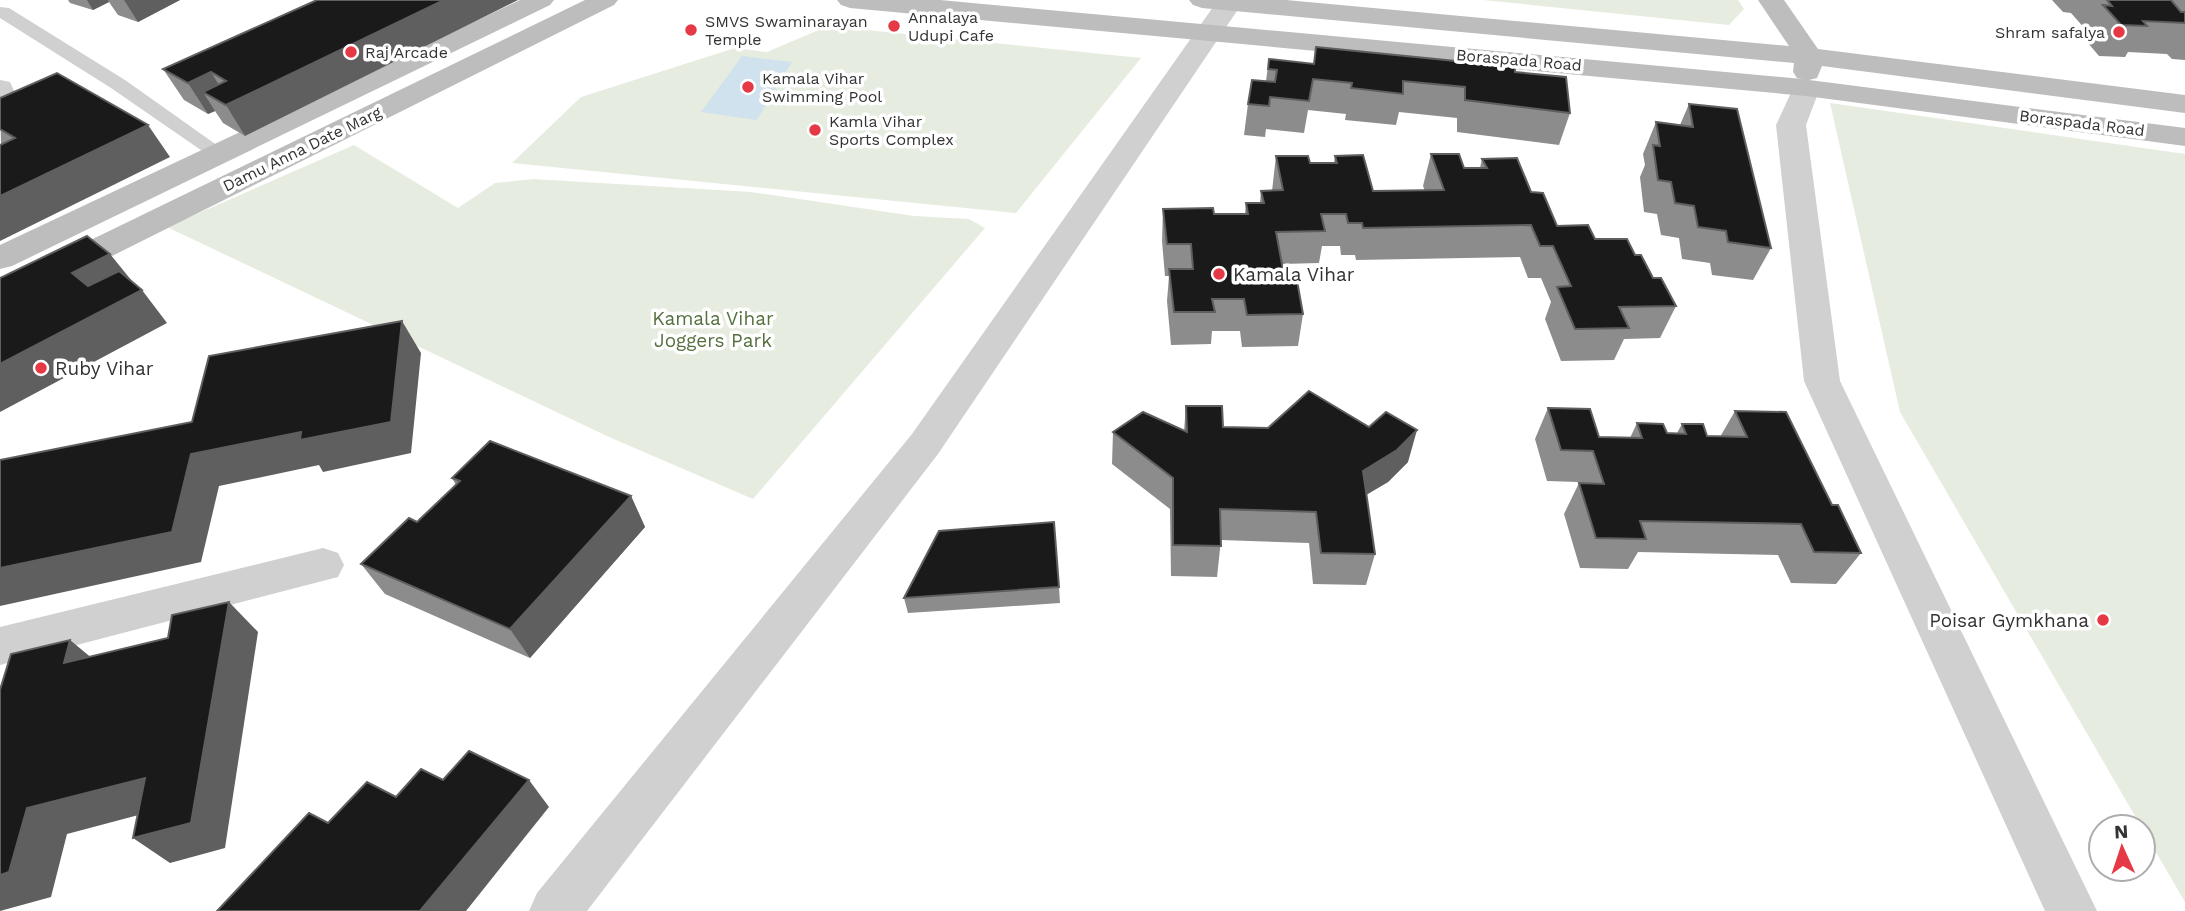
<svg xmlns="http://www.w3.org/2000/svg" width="2185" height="911" font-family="'Work Sans',sans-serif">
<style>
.green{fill:#e6ecdf}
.water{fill:#cfe2ee}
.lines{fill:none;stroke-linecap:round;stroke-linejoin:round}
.lane{fill:#d0d0d0;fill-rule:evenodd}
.street{fill:#d0d0d0;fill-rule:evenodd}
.secondary{fill:#bdbdbd;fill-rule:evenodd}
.wall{fill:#8c8c8c}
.shaded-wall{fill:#5f5f5f}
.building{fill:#1a1a1a;stroke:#5f5f5f;stroke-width:2}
.poi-dot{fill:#e63946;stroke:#fff;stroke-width:2.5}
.labels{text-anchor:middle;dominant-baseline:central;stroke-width:7;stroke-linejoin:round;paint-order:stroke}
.far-poi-label{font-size:16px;fill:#333;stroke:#fff;text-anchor:start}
.far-street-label{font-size:16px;fill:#333;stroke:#fff}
.poi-label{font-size:19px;fill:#333;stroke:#fff;text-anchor:start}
.park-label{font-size:19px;fill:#56703f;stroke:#fff}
</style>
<rect width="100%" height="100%" fill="#fff"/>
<!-- green -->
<g class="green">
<polygon points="1483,0 1738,0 1744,9 1729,25"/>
<polygon points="828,26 1141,58 1016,213 512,163 581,97 735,48 767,52"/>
<polygon points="1830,103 2185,154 2185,902 1900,412"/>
<polygon points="354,145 458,208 495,183 533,179 751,192 914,216 969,219 985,228 753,499 609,437 167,227"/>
</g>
<!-- water -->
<polygon class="water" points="742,56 792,62 757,120 701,112"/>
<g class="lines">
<!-- lane -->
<polygon class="lane" points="0,7 9,8 125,80 228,153 225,157 211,157 111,88 0,18"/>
<!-- street -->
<g class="street">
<polygon points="1218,0 1243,2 938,454 587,911 529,911 537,893 912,434"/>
<polygon points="0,80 10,82 17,97 10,105 0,108"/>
<polygon points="1806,80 1816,82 1820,88 1806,125 1840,381 2097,911 2045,911 1804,381 1776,125 1796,82"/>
<polygon points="323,548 338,553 344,565 338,577 0,665 0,627"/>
</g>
<!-- secondary -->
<g class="secondary">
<polygon points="520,0 554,0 550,5 12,266 0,269 0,245"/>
<polygon points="585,0 618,0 614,5 12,306 0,309 0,284"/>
<polygon points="837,0 940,0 1803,79 1797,78 1793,72 1794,63 1202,8 1193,5 1189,0 1286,0 1789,46 1758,0 1784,0 1818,49 2185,95 2185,113 1822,66 1817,78 1809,80 2185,128 2185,146 1806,96 850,8 841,5"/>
</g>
</g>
<!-- wall -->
<g class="wall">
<polygon points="68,0 180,0 138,22 118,15 109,2 93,10 70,3"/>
<polygon points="317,0 245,136 223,123 215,111 208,114 184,100 163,69"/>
<polygon points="2052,0 2185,0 2185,60 2172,59 2167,54 2128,52 2125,57 2099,56 2082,36 2086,30 2071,13 2063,12"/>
<polygon points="1316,47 1515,72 1570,113 1559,145 1457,132 1457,118 1399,112 1396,125 1345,120 1346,114 1308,110 1304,133 1266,129 1265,137 1244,135 1248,104 1266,81 1269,59 1314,64"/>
<polygon points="0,98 170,157 1,145"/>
<polygon points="1689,104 1771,248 1753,280 1712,275 1710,263 1682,259 1679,238 1661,235 1657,214 1644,212 1640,177 1645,165 1643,154 1656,122 1680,125"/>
<polygon points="1431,154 1464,168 1480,168 1482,159 1531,192 1557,226 1635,255 1676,306 1660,338 1624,339 1614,360 1561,361 1545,319 1551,302 1541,278 1528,278 1520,257 1356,260 1355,255 1341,255 1340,246 1322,246 1319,263 1282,264 1284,275 1303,314 1298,346 1242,347 1240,331 1212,331 1211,344 1171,345 1167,301 1169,276 1165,276 1162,241 1163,209 1214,214 1245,214 1246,203 1260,203 1261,191 1272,191 1276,156 1310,163 1334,163 1335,156 1373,191 1425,191 1423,186"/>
<polygon points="1186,406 1223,427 1408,462 1388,482 1366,495 1375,554 1366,585 1313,584 1309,543 1221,540 1217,577 1171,576 1170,509 1112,464 1113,432 1184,431"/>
<polygon points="1548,408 1599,437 1630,438 1637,423 1667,433 1677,433 1682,424 1707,436 1720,437 1735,411 1832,505 1861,553 1836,584 1791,583 1778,555 1638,552 1628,569 1580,568 1564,514 1579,483 1578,482 1547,481 1535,439"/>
<polygon points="452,478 631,496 645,527 530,658 385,594 361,564 417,522 456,485"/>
<polygon points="1059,587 1060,603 908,613 904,598"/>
</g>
<!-- shaded-wall -->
<g class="shaded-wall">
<polygon points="87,0 108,0 109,2 93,10"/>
<polygon points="124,0 180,0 138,22"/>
<polygon points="444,0 518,0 245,136 226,105 203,92 215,111 208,114 188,83 211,72 230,103"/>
<polygon points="148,125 170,157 0,241 0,196"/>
<polygon points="110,254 136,286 99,305 72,273"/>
<polygon points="142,290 167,323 0,412 0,364"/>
<polygon points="402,321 421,353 411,453 323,472 319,465 219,486 201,562 0,606 0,568 191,454"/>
<polygon points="1417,430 1408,462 1388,482 1354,502 1363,471"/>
<polygon points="631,496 645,527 530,658 510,629"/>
<polygon points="229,602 258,632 225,848 170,863 133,838"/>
<polygon points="70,640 105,669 64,663"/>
<polygon points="145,778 180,804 67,834 51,897 0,911 0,875 27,808"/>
<polygon points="529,780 549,807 466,911 420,911"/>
</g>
<!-- building -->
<g class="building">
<polygon points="317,0 444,0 226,105 203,92 226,81 211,72 188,83 163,69"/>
<polygon points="2107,0 2171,0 2181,12 2185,12 2185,23 2143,21 2147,26 2121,25 2103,5 2112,6"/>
<polygon points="1316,47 1515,67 1515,72 1566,77 1570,113 1465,100 1465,87 1403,81 1403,94 1351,88 1352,83 1313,79 1309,101 1270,97 1269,106 1248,104 1252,80 1275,82 1277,70 1268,69 1269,59 1314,64"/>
<polygon points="57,73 148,125 0,196 0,145 15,138 0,129 0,98"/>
<polygon points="1689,104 1737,109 1771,248 1728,242 1726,231 1698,227 1694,206 1675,203 1671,182 1658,180 1653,145 1660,146 1656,122 1693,127"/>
<polygon points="1431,154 1459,154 1464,168 1487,168 1482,159 1517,158 1531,192 1543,193 1557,226 1588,225 1595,239 1627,239 1635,255 1641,255 1653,278 1661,278 1676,306 1619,307 1629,328 1575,329 1557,287 1571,286 1553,246 1540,246 1531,225 1363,228 1362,223 1348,223 1346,214 1321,214 1325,231 1276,232 1284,275 1296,275 1303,314 1247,315 1244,299 1212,299 1215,312 1174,312 1169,269 1193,269 1191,244 1167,244 1163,209 1213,208 1214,214 1248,214 1246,203 1264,203 1261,191 1283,190 1276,156 1308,156 1310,163 1337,163 1335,156 1363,155 1373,191 1444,190"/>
<polygon points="87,236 110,254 72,273 88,286 119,271 142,290 0,364 0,278"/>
<polygon points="402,321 391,422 300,440 301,432 191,454 172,532 0,568 0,460 192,422 209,356"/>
<polygon points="1309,391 1369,427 1386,412 1417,430 1397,450 1363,471 1375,554 1321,553 1316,512 1220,509 1221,546 1173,545 1173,478 1113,432 1143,412 1187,432 1186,406 1222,406 1223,427 1268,428"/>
<polygon points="1548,408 1590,409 1599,437 1642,438 1637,423 1663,424 1667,433 1686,434 1682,424 1703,424 1707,436 1747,437 1735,411 1786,412 1832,505 1838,505 1861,553 1814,552 1801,524 1640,521 1646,539 1596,538 1579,483 1604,484 1593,451 1561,450"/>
<polygon points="490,441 631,496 510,629 361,564 409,518 417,522 460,481 452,478"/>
<polygon points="1054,522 1059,587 904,598 939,531"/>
<polygon points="229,602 191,823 133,838 145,778 27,808 9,872 0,875 0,690 11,654 70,640 64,663 168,638 172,615"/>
<polygon points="469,751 529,780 420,911 217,911 309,813 328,823 367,782 396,797 421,769 443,780"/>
</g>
<!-- markers -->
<g class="poi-dot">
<circle cx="894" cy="26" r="7"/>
<circle cx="691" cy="30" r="7"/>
<circle cx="2119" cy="32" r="7"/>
<circle cx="351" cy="52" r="7"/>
<circle cx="748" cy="87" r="7"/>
<circle cx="815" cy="130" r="7"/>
<circle cx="1219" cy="274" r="7"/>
<circle cx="41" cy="368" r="7"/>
<circle cx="2103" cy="620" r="7"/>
</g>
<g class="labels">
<!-- far-poi labels -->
<g class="far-poi-label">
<text x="908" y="17">Annalaya<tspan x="908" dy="18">Udupi Cafe</tspan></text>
<text x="705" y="21">SMVS Swaminarayan<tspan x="705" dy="18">Temple</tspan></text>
<text x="2105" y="32" text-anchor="end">Shram safalya</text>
<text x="365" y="52">Raj Arcade</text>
<text x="762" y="78">Kamala Vihar<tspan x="762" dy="18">Swimming Pool</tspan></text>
<text x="829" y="121">Kamla Vihar<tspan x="829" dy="18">Sports Complex</tspan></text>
</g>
<!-- far-street labels -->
<g class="far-street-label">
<text transform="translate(1519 60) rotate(5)">Boraspada Road</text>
<text transform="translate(2082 123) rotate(7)">Boraspada Road</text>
<text transform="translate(302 149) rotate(-26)">Damu Anna Date Marg</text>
</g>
<!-- poi labels -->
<g class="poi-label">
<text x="1233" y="274">Kamala Vihar</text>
<text x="55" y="368">Ruby Vihar</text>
<text x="2089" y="620" text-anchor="end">Poisar Gymkhana</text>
</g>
<!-- park labels -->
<g class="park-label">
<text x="713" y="318">Kamala Vihar<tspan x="713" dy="22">Joggers Park</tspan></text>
</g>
</g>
<!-- north arrow -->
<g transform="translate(2122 848) rotate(357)"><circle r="33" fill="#ffffff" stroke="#adadad" stroke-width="2"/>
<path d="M0-5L12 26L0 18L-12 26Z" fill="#e63946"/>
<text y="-10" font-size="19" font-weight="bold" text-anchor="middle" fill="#333333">N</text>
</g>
</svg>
